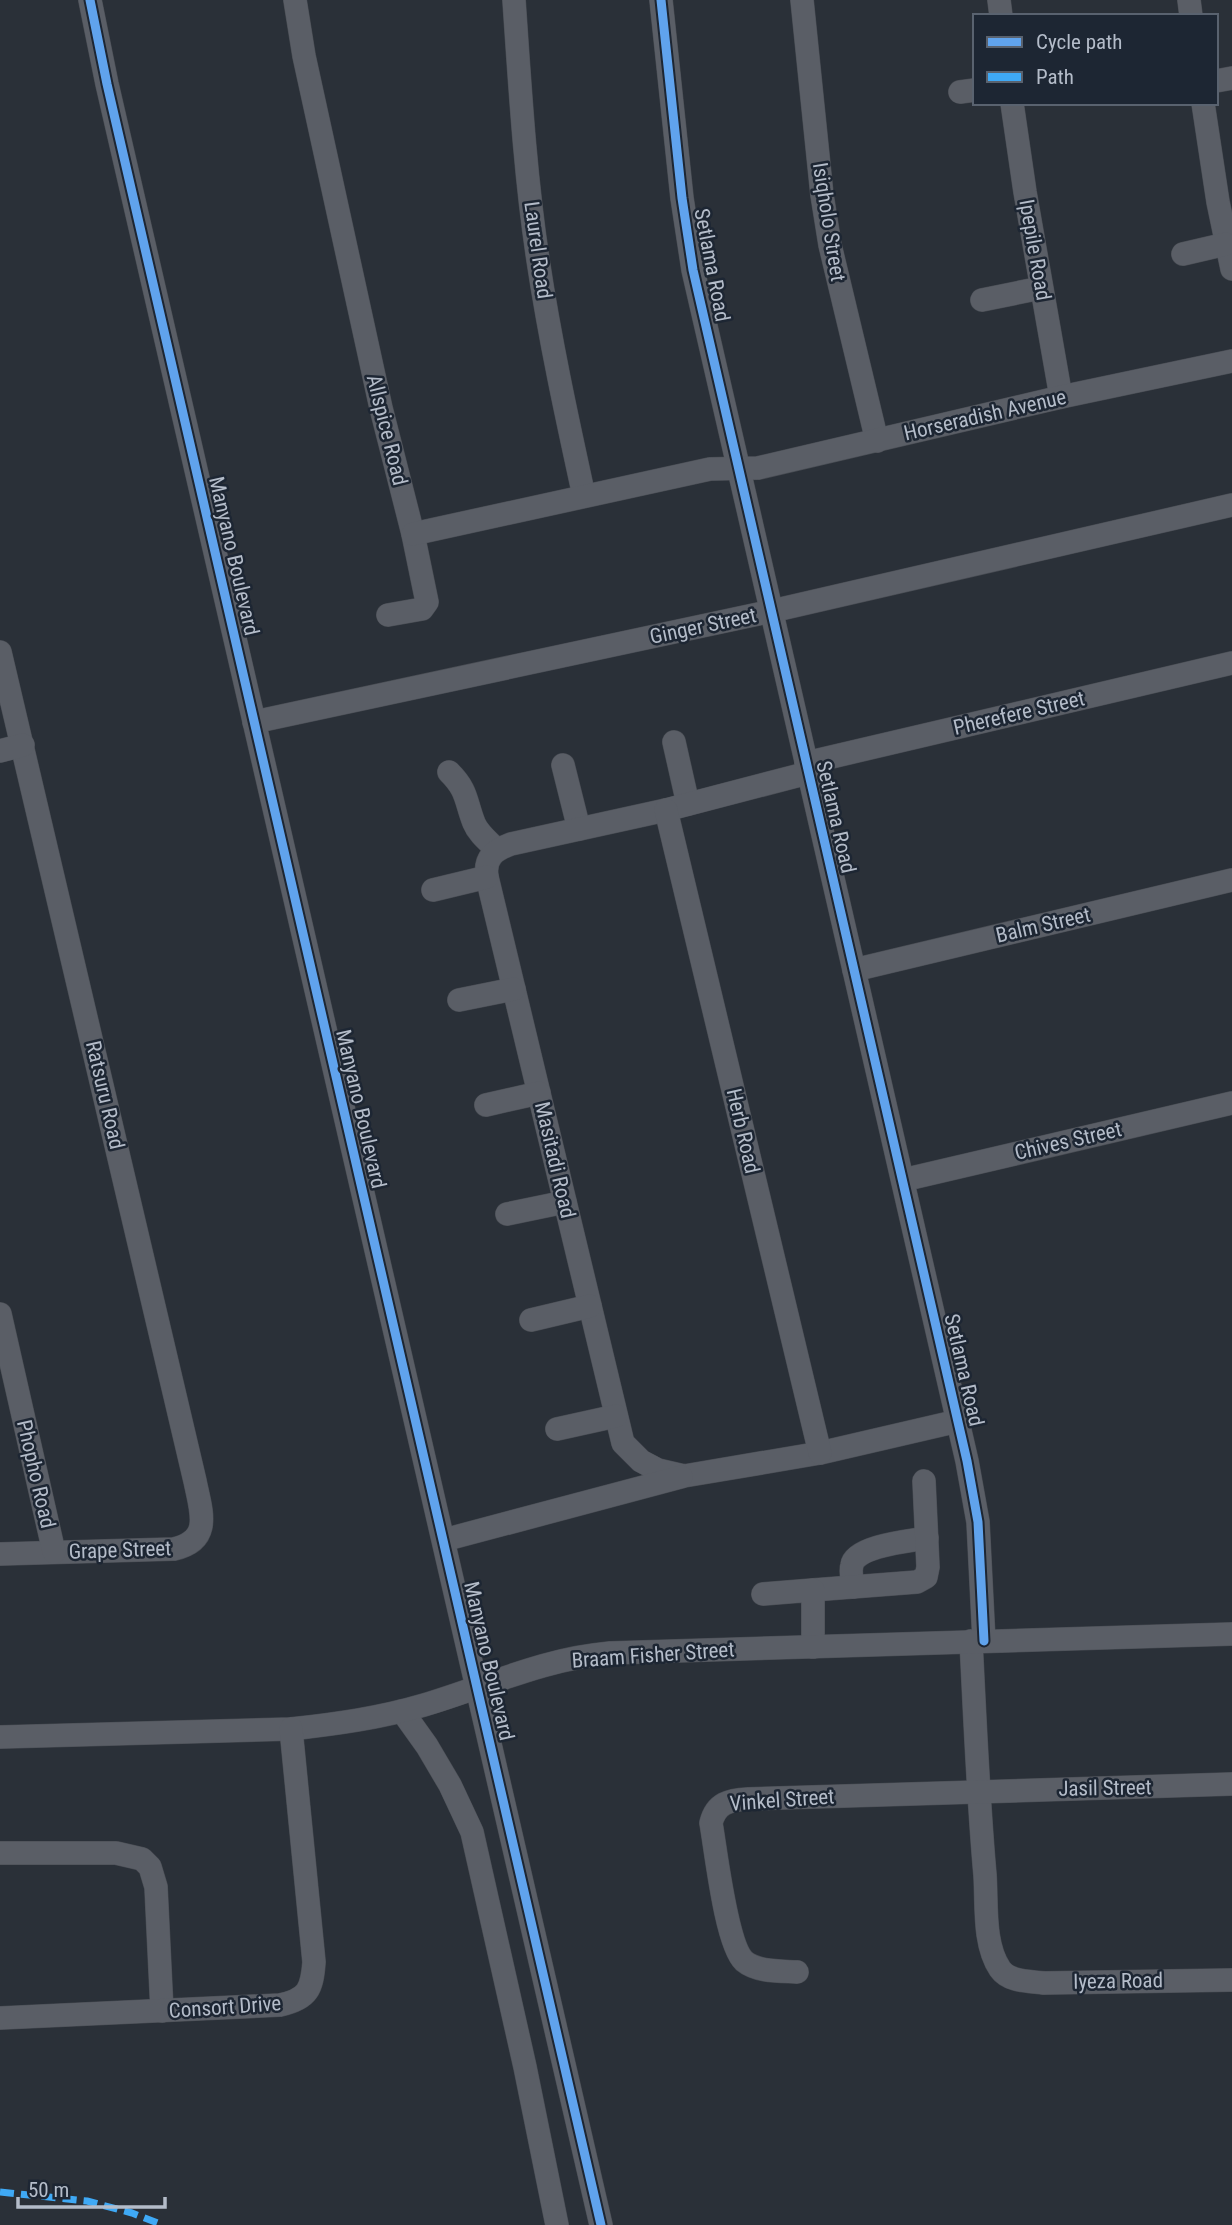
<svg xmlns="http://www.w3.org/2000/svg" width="1232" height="2225" font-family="'Roboto Condensed',sans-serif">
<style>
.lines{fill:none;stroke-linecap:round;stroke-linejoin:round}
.minor-casing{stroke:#484c53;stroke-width:24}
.minor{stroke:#5a5e66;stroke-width:23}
.quiet{stroke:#3fa9f5;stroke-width:7;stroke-dasharray:14 7;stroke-linecap:butt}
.cycleway-casing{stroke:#1d2633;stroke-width:13}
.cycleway{stroke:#60a3ed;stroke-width:9}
.labels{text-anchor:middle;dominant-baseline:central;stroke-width:5;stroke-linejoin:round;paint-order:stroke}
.street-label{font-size:21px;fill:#b4bcc9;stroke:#1d2633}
</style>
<rect width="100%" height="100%" fill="#2a3038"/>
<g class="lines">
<defs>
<g id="minor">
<polyline points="90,0 107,84 601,2225"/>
<polyline points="295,0 304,56 381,408 413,534 427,602 422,609 388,615"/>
<path d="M514,0C520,87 525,174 538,260C550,340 567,418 584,496"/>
<polyline points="661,0 682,198 693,270 967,1461 978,1522 984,1641"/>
<polyline points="802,0 822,195 830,245 877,441"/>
<polyline points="999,0 1001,16"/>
<polyline points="1189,0 1191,16"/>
<polyline points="1216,81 1232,78"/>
<polyline points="960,92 975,90"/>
<polyline points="1012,103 1025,192 1061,397"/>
<polyline points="1203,103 1218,202 1232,269"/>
<polyline points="1183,254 1226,244"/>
<polyline points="982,300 1041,288"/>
<polyline points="413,534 710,469 758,468 1061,397 1232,361"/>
<path d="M0,652L195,1481C201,1511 213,1540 174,1549L0,1554"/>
<polyline points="254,722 772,611 1232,505"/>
<polyline points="674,742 688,804"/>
<polyline points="0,751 23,745"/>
<polyline points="806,763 1232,663"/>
<polyline points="563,765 579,829"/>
<path d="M449,772C468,791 465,800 474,823C478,833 488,841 496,849"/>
<path d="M808,773L666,810L511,844C495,850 484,857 487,877L623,1443L641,1461L658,1470L684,1476L820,1453L958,1421"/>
<polyline points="666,810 820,1453"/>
<polyline points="433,890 487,877"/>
<polyline points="854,970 1232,880"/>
<polyline points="459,1000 514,989"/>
<polyline points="486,1105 539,1093"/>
<polyline points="903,1180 1232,1103"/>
<polyline points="507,1214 565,1202"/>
<polyline points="0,1314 54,1552"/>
<polyline points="531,1320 590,1306"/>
<polyline points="557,1429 616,1416"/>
<polyline points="444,1540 681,1477"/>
<path d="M853,1587C852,1580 850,1571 852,1565C855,1546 910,1541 927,1538"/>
<polyline points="813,1590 917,1582 926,1577 928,1567 924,1481"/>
<polyline points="763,1594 813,1590 813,1647"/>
<path d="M971,1641C975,1719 978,1797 985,1875C987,1904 983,1944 1000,1969C1009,1982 1029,1981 1044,1983L1232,1980"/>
<polyline points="402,1711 427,1746 450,1785 472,1832 525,2067 557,2225"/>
<path d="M0,1737L291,1729C336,1724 380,1718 424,1705C488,1686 542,1659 610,1653L1232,1634"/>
<polyline points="0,1853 116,1853 142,1859 150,1867 156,1887 162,2011"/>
<path d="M797,1972C780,1971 757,1972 744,1961C726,1944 716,1851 711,1823C716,1803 729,1800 748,1799L1232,1784"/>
<path d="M0,2018L280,2005C308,1999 312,1989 314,1962L291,1729"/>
</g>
</defs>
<!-- minor casing -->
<use href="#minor" class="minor-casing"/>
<!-- minor -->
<use href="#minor" class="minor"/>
<!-- quiet -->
<polyline class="quiet" points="0,2192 87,2201 132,2213 163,2225"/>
<defs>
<g id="cycleway">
<polyline points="90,0 107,84 601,2225"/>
<polyline points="661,0 682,198 693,270 967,1461 978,1522 984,1641"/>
</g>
</defs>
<!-- cycleway casing -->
<use href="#cycleway" class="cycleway-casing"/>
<!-- cycleway -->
<use href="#cycleway" class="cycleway"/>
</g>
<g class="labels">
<!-- street labels -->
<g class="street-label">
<text transform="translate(829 222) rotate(81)">Isiqholo Street</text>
<text transform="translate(538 250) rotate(82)">Laurel Road</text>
<text transform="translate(1035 250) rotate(80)">Ipepile Road</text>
<text transform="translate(712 265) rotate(79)">Setlama Road</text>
<text transform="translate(985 415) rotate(-13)">Horseradish Avenue</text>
<text transform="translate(387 430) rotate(76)">Allspice Road</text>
<text transform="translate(234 556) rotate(77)">Manyano Boulevard</text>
<text transform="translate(703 626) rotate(-12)">Ginger Street</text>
<text transform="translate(1019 713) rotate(-13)">Pherefere Street</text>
<text transform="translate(836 817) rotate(77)">Setlama Road</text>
<text transform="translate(1043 925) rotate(-13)">Balm Street</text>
<text transform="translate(105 1095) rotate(77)">Ratsuru Road</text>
<text transform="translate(361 1109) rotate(77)">Manyano Boulevard</text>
<text transform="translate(743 1131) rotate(77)">Herb Road</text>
<text transform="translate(1068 1141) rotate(-13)">Chives Street</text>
<text transform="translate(555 1160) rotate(77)">Masitadi Road</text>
<text transform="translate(964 1370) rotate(77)">Setlama Road</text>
<text transform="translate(36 1474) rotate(77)">Phopho Road</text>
<text transform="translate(120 1550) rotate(-2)">Grape Street</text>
<text transform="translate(653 1655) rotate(-4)">Braam Fisher Street</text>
<text transform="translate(489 1661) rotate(77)">Manyano Boulevard</text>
<text transform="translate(1105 1788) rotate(-1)">Jasil Street</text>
<text transform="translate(782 1800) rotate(-4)">Vinkel Street</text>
<text transform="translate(1118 1981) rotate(-1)">Iyeza Road</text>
<text transform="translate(225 2007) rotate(-4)">Consort Drive</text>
</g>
</g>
<!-- legend -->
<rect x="973" y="14" width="245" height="91" fill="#1d2633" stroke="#59626f" stroke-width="2"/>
<rect x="987" y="37" width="35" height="10" fill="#60a3ed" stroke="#59626f" stroke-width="2"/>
<text x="1036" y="49" font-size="21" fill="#b4bcc9">Cycle path</text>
<rect x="987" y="72" width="35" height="10" fill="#3fa9f5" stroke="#59626f" stroke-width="2"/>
<text x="1036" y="84" font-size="21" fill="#b4bcc9">Path</text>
<!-- scale -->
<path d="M18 2197v10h147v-10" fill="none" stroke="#b4bcc9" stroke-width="3.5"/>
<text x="28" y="2197" font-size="21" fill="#b4bcc9" stroke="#1d2633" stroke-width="5" paint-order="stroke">50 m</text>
</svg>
